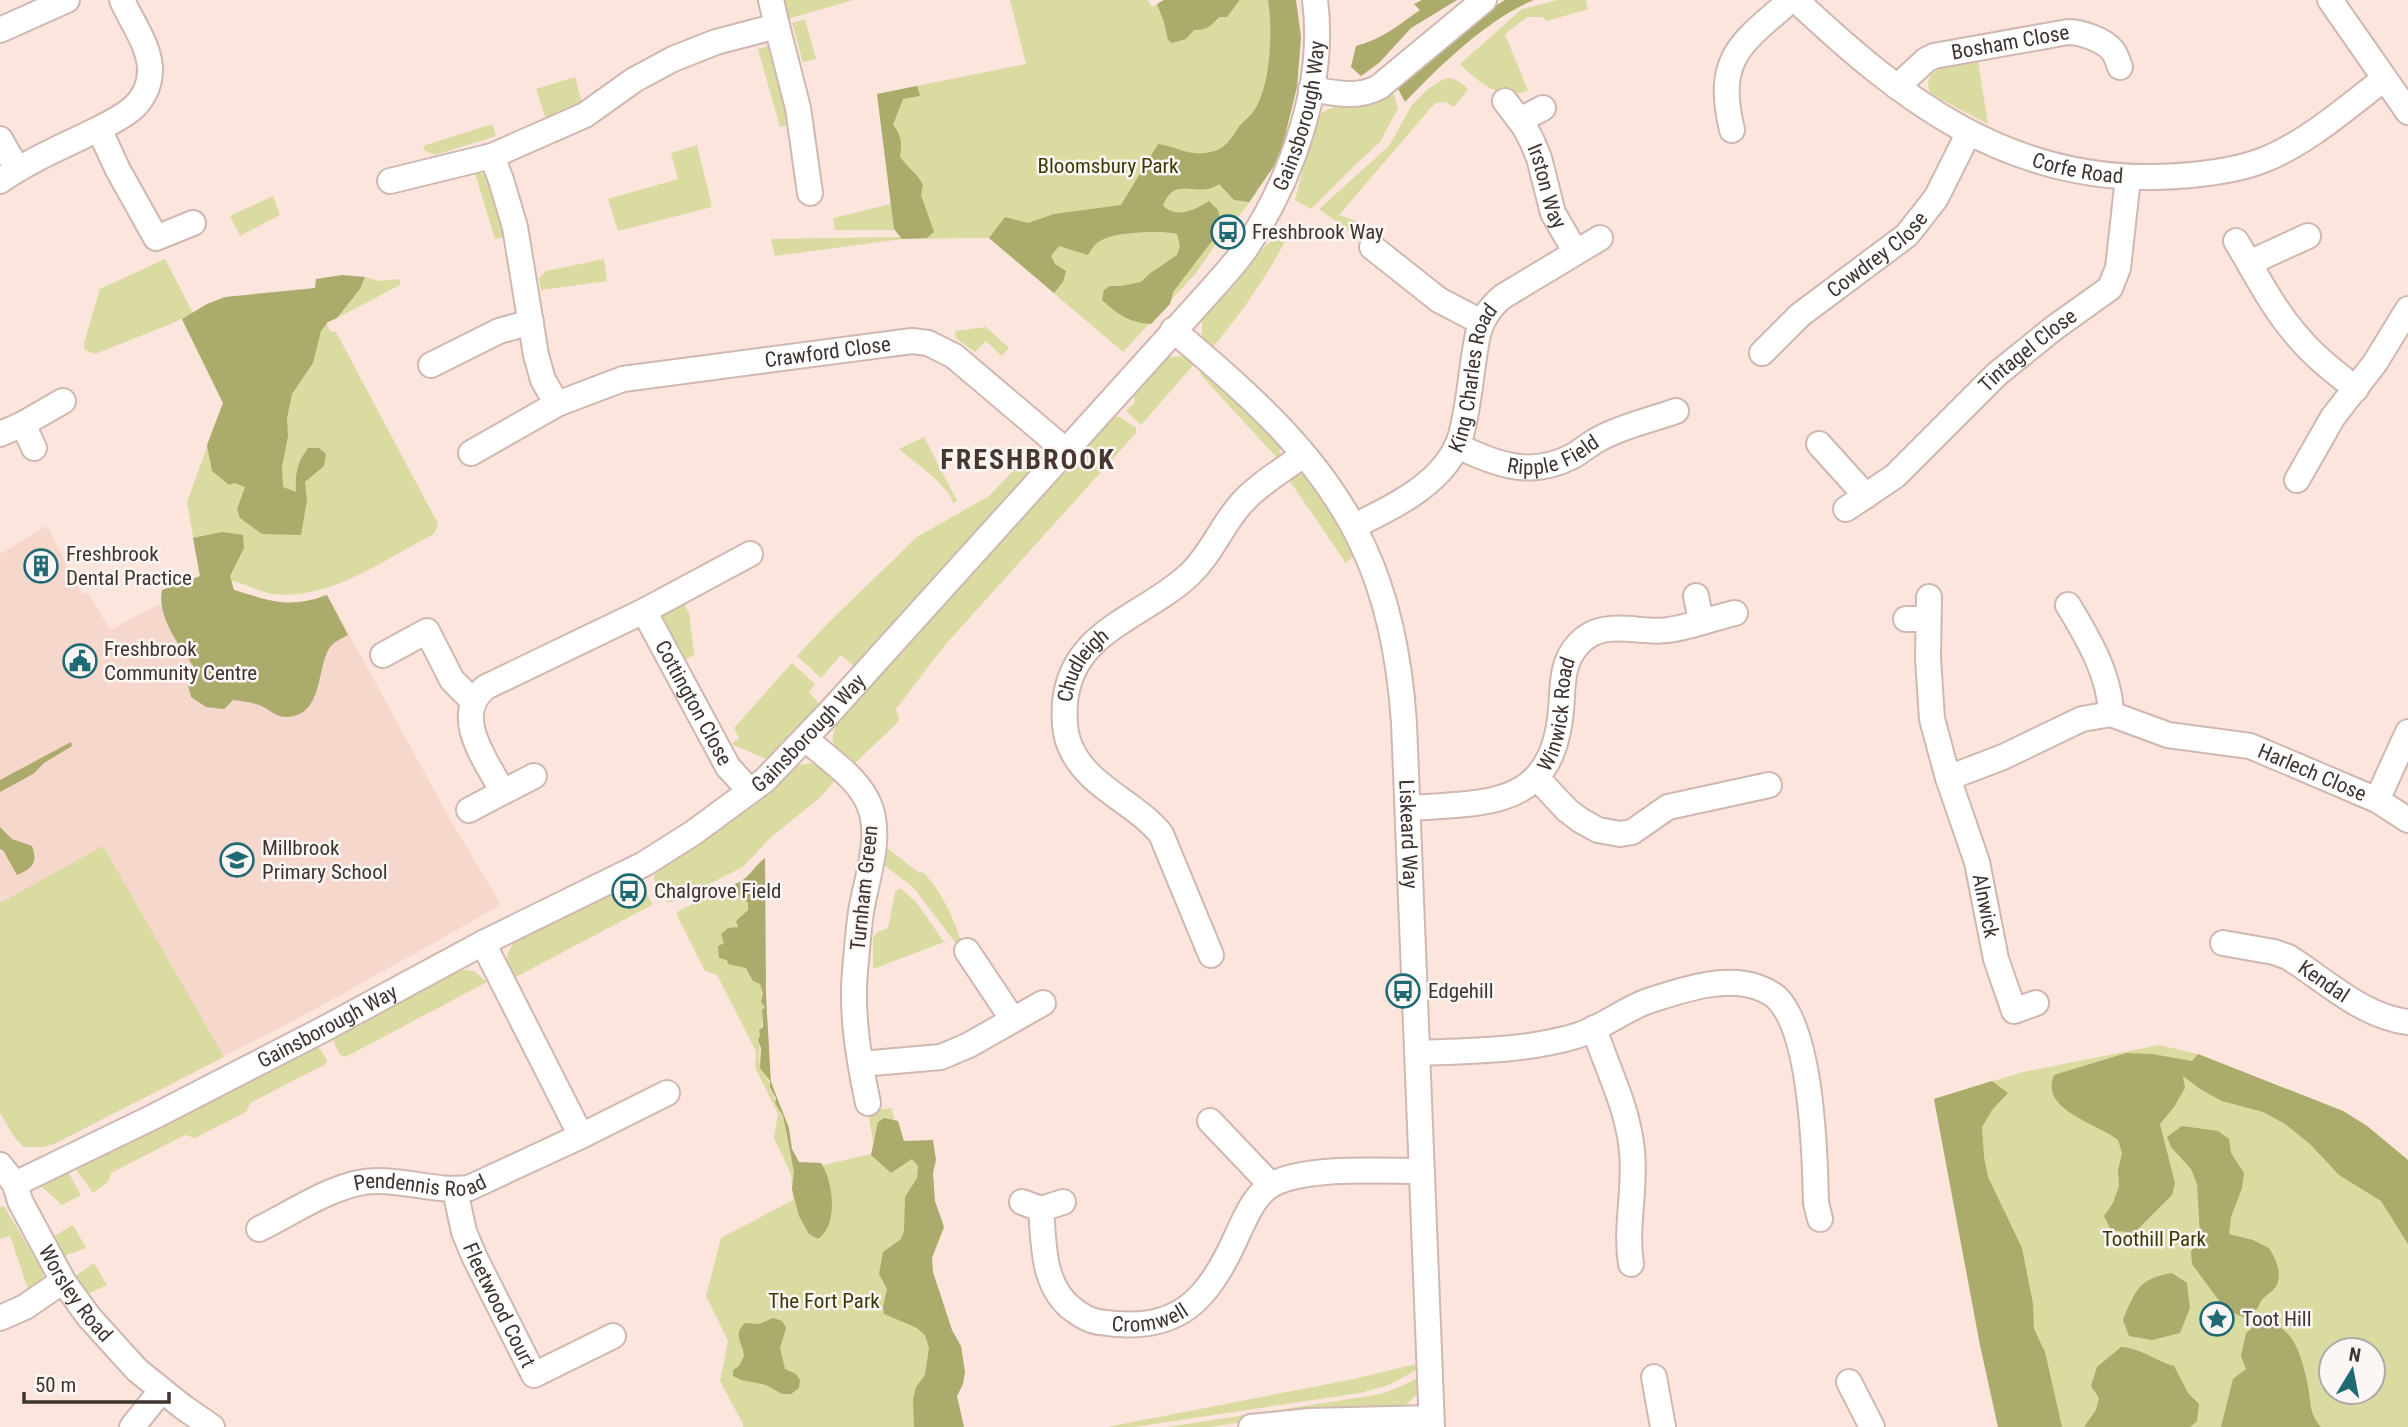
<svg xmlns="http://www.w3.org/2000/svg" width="2408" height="1427" font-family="'Roboto Condensed',sans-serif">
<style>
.built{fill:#f6d7cb}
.green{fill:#dadba0;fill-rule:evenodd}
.forest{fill:#abab6b}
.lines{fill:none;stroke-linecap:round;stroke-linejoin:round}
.minor-casing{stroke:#ceb8b0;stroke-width:28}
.minor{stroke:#fff;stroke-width:24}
.labels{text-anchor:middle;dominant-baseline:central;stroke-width:5;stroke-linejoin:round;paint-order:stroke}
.street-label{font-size:21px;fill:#3e3531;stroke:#fcf7f5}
.park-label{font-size:21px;fill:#3a3904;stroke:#fcf7f5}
.poi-label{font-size:21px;fill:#3e3531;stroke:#fcf7f5;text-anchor:start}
.district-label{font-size:28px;font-weight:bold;letter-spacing:2px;fill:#483630;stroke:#fcf7f5}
</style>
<rect width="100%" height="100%" fill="#fce5dd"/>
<!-- built -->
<polygon class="built" points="47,526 82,594 88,592 110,630 159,604 198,673 332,603 447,814 501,905 312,1011 54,1144 43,1147 24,1147 15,1138 0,1113 0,554"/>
<!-- green -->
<g class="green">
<polygon points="785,0 853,0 788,19"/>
<polygon points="1010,0 1148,0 1152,7 1164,0 1286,0 1265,163 1256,194 1236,220 1233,219 1196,273 1123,352 989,238 902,239 775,256 771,239 900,237 895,230 835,230 833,218 891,204 877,94 1026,64"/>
<path d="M1558,0H1586L1588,9L1547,21L1542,17H1527L1505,34L1528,91C1499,100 1479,83 1460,64L1522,9Z"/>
<polygon points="805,19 816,59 803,62 792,23"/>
<polygon points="768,46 772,50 793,124 780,127 758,49"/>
<path d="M1978,61L1988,124L1931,94C1917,65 1960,65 1978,61Z"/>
<polygon points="575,77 582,103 546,119 536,89"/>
<polygon points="1450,78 1458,81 1468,89 1454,107 1446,102 1435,103 1339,215 1356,221 1357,237 1319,209 1389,146 1412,105 1429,88 1444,79"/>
<path d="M1393,92L1398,108L1380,142L1351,169L1311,209L1295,200L1315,123C1325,101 1347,108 1367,104C1377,102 1384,98 1393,92Z"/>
<polygon points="492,124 496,136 435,155 425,151 423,146"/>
<polygon points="697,145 712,207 618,231 608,199 678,179 671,153"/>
<polygon points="475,173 491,175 509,236 495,239"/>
<polygon points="273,196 280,215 240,236 230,216"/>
<path d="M1292,226C1276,264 1238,319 1211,349L1202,335V318L1248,261L1288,227Z"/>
<polygon points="165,259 193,313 173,323 95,354 85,350 84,343 100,289"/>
<polygon points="604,259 607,281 541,290 539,279 546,271"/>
<polygon points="365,277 379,281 400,279 400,285 337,318 360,289"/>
<path d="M228,303H295L327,325L330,331L336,332L436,520L438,525L434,534C386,558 330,601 273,594C260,592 250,586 237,582C225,579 212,578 200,576L187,502L223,403L182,320Z"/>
<polygon points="986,327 1009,348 1002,356 986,341 975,352 956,338 955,331"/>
<polygon points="1179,356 1186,357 1196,362 1141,425 1126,411 1135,402 1133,392 1166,358"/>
<polygon points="1204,369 1281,445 1279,460 1200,374"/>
<path d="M1114,416L1120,417L1136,428V433L945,645L896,709L899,717L898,722L851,767C836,751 827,746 837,724L1099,429Z"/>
<path d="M924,437L957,501L953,503C948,484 915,463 899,449Z"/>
<polygon points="1021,463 1031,473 856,668 841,655 821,678 797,656 828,623 917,537 989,496"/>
<path d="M1300,474C1323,481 1345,533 1355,555L1346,563L1287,477Z"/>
<polygon points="680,597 689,613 694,655 681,662 662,621 663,614"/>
<polygon points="792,663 815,684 809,692 822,707 769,760 731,744 739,739 734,728"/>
<polygon points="810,763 818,765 835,780 822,796 770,838 743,867 673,902 667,902 654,879 655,868 795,766"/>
<polygon points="103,846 224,1057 54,1144 43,1147 24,1147 15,1138 0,1113 0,903"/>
<path d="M887,848L919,873L923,872C944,894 954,920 964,949L961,950L913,887L884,865Z"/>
<path d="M639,878L652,904L650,906L512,979C506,965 504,952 516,941Z"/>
<path d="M732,885L735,886L738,894L748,903V910C740,920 734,932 724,943L727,960L746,968C749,975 755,976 759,982C763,989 763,999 765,1007C761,1014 763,1029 758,1040C761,1048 759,1050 759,1058C760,1075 776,1085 775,1103L783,1116L794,1172L875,1153L868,1111L892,1108L903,1164L912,1159L918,1166L917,1178L910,1191L955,1427H743V1424L720,1381L728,1341L706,1296L721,1238L793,1200L791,1174L774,1138L778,1114L755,1067L756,1051L717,975L705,971L677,915V912L683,909Z"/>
<polygon points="900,888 916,902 944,942 873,969 873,937 878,932 888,928 895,892"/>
<polygon points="464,970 474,971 487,982 353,1053 345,1057 339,1054 333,1039 339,1034 453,974"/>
<polygon points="317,1045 327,1060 326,1064 250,1103 246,1112 195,1138 185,1135 111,1173 108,1182 93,1193 77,1171 78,1166"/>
<path d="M2159,1045L2198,1054L2343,1111L2367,1126L2408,1160V1427H1998L1980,1345L1934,1099L2023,1072ZM2331,1350H2373V1392H2331Z"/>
<polygon points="67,1170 81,1195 62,1205 41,1186 45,1181"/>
<polygon points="4,1206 43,1272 44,1288 30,1295 10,1236 0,1239 0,1207"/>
<polygon points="73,1225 86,1248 61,1257 51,1238"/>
<polygon points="94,1263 107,1285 86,1295 74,1277"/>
<polygon points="1420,1363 1420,1368 1389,1385 1360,1393 1134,1427 1107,1427 1354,1379"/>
<polygon points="1422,1375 1418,1393 1404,1407 1277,1417 1209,1427 1167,1427 1382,1394 1408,1383"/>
</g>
<!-- forest -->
<g class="forest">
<path d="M1164,0H1239V1L1227,17H1219C1212,25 1206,31 1194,30L1186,39L1172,43L1168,40L1164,22L1157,4Z"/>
<path d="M1268,0H1296L1301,37L1297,87L1283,144L1274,166L1249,202L1234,200L1219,184C1218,185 1210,189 1208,189C1189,192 1173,179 1163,206C1178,219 1194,210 1209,201L1218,210L1220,218L1215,237L1173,292L1170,304L1151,324C1130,323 1117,314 1102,300L1104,290L1110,286H1121L1141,282L1149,274L1177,255L1180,246L1177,234C1164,230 1116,232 1104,239C1096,242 1092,248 1088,255L1059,246L1051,256L1055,264L1066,271L1063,282L1054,293L989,238L1005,217L1028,223L1054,214L1121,205L1158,144C1179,147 1188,157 1211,152C1224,150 1232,138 1238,128C1242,122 1249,118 1253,112C1271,88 1273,29 1268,0Z"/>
<path d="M1422,0H1457L1411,28L1380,62L1361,76L1351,67L1356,46C1380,40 1399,25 1420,10L1414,4Z"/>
<path d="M1505,0H1534C1490,17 1438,67 1405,102L1397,87L1472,21Z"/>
<path d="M917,86L920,96L903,99L893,125C902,136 902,144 900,157C908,168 917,173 923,185L921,195L934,232L927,238L902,239L894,229L877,94Z"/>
<path d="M342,275L365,277L360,289L337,318L328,322L321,331L313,363L292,394L287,418L288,436L282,467L283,487L296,492C295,473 297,463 308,448H319L326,454L324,466L305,482L307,500L301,535L262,534L240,518L237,509L245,487L235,483L229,485L212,471L207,445L223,403L182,319L207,304L225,297L315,288L316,279Z"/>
<path d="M222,532L243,535L244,548L230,576L234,590C272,601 288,609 327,595L348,635C342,638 334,642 330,647C316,668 324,714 288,717C276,718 270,709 259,705C251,702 241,701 233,700L224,709L206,707L191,697L188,685L198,673C183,650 156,618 162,590L200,576L193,538Z"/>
<polygon points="71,742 72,746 44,763 33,774 0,792 0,780"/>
<path d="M0,827L12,839L32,846C38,863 33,868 17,875L3,850L0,849Z"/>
<path d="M765,858L766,996L771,1082L789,1128L792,1149L799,1162L821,1163C833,1180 839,1225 818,1239L809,1234L799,1216L792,1189L794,1172L787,1136L783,1116L775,1103L776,1098L770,1087V1081L760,1068L761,1048L758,1040L760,1035L759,1030L763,1027L762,1010L765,1007L761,1002L763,994L760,984L753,981L746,968L728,964L727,960L719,958L718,946L724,943L721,934L728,928L738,927L736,921L748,910V903L738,894L735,884C748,880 754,866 765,858Z"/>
<path d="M2126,1053L2152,1054L2192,1061L2198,1054L2343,1111L2367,1126L2408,1160V1244L2381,1201L2339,1175L2310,1144L2285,1124L2263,1112L2222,1101L2200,1089L2183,1076L2185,1088L2174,1107L2160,1124L2175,1183L2172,1195L2134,1233L2111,1230L2104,1216L2113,1203L2119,1186L2118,1170L2122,1153L2118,1140C2097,1123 2039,1110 2054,1075Z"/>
<polygon points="1992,1081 2008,1093 1992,1110 1982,1127 1984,1157 1988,1177 2022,1248 2033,1304 2034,1329 2045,1352 2062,1427 1998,1427 1980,1345 1934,1099"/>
<polygon points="884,1118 898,1121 904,1141 933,1140 936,1160 933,1173 935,1201 944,1227 932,1258 933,1272 952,1330 961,1346 965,1372 963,1384 957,1396 964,1427 914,1427 913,1399 916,1387 925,1375 929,1348 925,1335 917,1328 884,1314 883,1307 887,1289 879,1274 883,1252 901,1239 904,1231 905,1197 917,1178 918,1166 912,1159 891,1173 871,1155 878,1122"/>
<path d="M2182,1126L2218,1131L2229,1139L2231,1153L2244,1173L2242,1188L2231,1217L2229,1234L2253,1240L2269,1248C2277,1261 2285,1279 2272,1291C2265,1297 2261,1298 2258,1308L2243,1317L2226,1310L2192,1264L2191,1252L2200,1236L2197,1184L2191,1169L2171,1147L2167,1137Z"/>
<path d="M2172,1273L2187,1283L2190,1308L2180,1333L2152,1340L2129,1336L2123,1320C2135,1291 2139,1278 2172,1273Z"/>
<path d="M773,1318L782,1321L786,1328L780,1348L785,1369L796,1374L800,1380L799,1388L791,1394H782L766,1385L741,1380L733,1376V1370L739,1366L744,1356C743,1343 732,1335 745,1323L759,1324Z"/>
<path d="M2260,1322C2294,1322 2302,1357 2308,1386C2311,1402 2309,1414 2321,1427H2221L2233,1379L2246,1369L2241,1356L2246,1333Z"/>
<path d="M2121,1347C2141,1348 2155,1361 2174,1366L2188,1393L2199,1404L2197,1421L2190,1427H2084L2096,1410L2099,1398L2091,1386L2097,1367Z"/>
</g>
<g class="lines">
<defs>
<g id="minor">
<polyline points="771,0 777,26"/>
<path id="s1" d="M1796,0C1901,99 2005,180 2156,177C2191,176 2228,173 2261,161C2306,144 2346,108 2384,79"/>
<polyline points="2330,0 2408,112"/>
<polyline points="0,30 67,0"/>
<path id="s2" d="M1897,87L1926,60L1934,56L2068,32C2081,32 2104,40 2112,50C2116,54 2118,62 2120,67"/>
<path d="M1311,89C1335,93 1357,99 1379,87L1484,0"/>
<path id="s3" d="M1505,101L1524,126L1532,141L1539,158L1553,213L1575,251"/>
<polyline points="1520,120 1543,108"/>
<polyline points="99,129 118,170 156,238 193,223"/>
<path d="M1732,130C1715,58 1740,44 1791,0"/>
<polyline points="0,139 17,169"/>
<path d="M0,181C27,162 57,149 86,135C102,127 119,120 133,108C143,99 150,85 150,70C150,46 131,21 122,0"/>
<polyline points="390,181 492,156"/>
<path d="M2236,241C2256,274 2273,309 2299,338C2316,358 2336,373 2356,389"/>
<polyline points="1372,247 1439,300 1481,322"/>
<polyline points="2249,263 2308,236"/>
<path id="s4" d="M1173,330C1246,391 1323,458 1363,546C1389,601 1400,663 1404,723L1432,1427"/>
<path id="s5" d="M1762,353L1800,315L1907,235L1936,198L1968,134"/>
<polyline points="431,365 499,331 531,322"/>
<polyline points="557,404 543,380 536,355 515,227 501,180 492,156 585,115 634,80 673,59 716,42 777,26 798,108 810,193"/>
<polyline points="23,424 63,401"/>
<polyline points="0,434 23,424 34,448"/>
<polyline points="1819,444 1866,496"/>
<path id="s6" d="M1457,446C1497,464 1529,478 1571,457C1581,452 1589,444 1599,439C1622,426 1651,420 1676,411"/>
<path id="s7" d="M471,453L557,404L623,379L912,341L928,343L954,356L1065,450"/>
<polyline points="2297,480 2333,417 2375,363 2408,309"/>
<path id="s8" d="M1846,509L1895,476L1997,374L2054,328L2110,288L2118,268L2128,178"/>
<path id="s9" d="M1354,526C1394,507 1448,481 1461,435C1470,402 1471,367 1478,334C1482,318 1490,308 1502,297L1600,238"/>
<polyline points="1696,596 1701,621"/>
<path id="s10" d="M1929,597L1928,658L1932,719L1948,778L1977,862L1996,959L2014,1011L2036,1003"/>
<path d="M2068,605C2088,638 2110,675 2111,714"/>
<polyline points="644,611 750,554"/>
<polyline points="1906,619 1928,619"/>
<polyline points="383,655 427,631 452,680 473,701"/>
<path d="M805,738C827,759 859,777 870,807C882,839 866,880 861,912C858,932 857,951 855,971C851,1015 859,1060 868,1103"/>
<path id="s11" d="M534,776L503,792C487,762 450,715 486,687L644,611L728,767L750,791"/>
<polyline points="1537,778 1567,810 1580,820 1598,830 1620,834 1632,832 1668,807 1769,785"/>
<path id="s12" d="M1948,778L2003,757L2082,719L2111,714L2168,735L2250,746L2377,800L2408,820"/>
<polyline points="2377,800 2408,732"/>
<path id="s13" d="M1408,808C1498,803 1558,806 1562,695C1563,672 1566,653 1585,638C1609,620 1641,634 1668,630C1691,627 1713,618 1735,613"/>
<polyline points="469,810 503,792"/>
<polyline points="483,943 581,1136 667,1093"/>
<path id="s14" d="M2223,943L2274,952L2288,957C2325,980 2363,1017 2408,1022"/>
<polyline points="967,951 1013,1020"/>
<path id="s15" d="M1211,955L1161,834C1134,801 1087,787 1070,746C1064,733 1064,717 1065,703C1071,630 1145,617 1190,574C1211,554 1221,527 1240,505C1257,485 1282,471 1303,455"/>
<path d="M1594,1028C1607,1069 1628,1107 1632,1151C1636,1189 1625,1226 1631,1264"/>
<path d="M1418,1053C1471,1051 1525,1051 1576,1036C1602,1028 1623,1010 1648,1001C1680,991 1723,975 1757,987C1763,989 1771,993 1776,997C1812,1031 1815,1155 1816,1203L1820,1219"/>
<polyline points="861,1064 941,1057 969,1045 1043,1003"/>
<polyline points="1210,1121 1271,1185"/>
<path id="s16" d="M0,1165L15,1184L20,1201L63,1281L89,1317L137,1370L183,1407L212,1427"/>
<path id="s17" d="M15,1184L155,1116L322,1030L483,943L644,864L693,833L765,780L830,712L1212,289C1223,276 1236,263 1246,248C1292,179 1326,84 1315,0"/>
<path id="s18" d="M455,1190L464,1232L475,1258L534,1375L613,1336"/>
<path id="s19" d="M1022,1202L1041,1209C1044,1245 1042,1288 1075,1311C1082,1316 1090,1321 1099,1322C1180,1335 1209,1299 1239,1231C1247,1214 1256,1193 1273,1184C1307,1166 1382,1171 1421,1171"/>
<polyline points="1041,1209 1063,1202"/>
<path id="s20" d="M259,1229C294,1212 339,1180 378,1181C409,1181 439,1192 469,1188L581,1136"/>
<polyline points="0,1318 25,1307 63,1281"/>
<polyline points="1654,1377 1663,1427"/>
<polyline points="1849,1382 1872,1427"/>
<polyline points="132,1427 161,1391"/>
<polyline points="1251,1427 1310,1421 1431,1418"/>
</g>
</defs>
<!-- minor casing -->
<use href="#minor" class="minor-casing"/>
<!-- minor -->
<use href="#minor" class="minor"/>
</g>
<!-- icons -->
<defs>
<symbol id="bus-ring" viewBox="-11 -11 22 22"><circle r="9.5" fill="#fcf7f5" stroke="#206a74" stroke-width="1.5"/><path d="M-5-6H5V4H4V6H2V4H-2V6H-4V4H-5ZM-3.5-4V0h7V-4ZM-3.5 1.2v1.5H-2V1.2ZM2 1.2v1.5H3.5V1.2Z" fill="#206a74"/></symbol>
<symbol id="building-ring" viewBox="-11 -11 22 22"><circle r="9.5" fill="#fcf7f5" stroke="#206a74" stroke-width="1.5"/><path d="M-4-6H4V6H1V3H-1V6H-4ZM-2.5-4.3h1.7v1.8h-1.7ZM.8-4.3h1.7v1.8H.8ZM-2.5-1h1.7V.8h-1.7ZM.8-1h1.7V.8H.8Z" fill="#206a74"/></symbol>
<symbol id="civic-ring" viewBox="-11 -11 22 22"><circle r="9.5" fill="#fcf7f5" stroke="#206a74" stroke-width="1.5"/><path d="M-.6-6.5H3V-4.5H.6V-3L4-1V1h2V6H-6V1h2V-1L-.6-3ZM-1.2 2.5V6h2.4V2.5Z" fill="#206a74"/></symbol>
<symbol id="school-ring" viewBox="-11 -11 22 22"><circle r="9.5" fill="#fcf7f5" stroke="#206a74" stroke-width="1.5"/><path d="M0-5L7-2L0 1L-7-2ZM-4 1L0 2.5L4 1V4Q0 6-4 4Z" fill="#206a74"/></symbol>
<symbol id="sight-ring" viewBox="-11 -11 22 22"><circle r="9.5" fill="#fcf7f5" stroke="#206a74" stroke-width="1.5"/><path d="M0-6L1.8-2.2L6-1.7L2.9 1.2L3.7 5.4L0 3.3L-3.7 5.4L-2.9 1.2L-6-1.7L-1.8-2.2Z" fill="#206a74"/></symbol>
</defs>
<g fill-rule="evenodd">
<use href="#bus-ring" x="1209" y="213" width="38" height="38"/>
<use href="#building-ring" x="22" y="547" width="38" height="38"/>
<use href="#civic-ring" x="61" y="642" width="38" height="38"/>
<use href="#school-ring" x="218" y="841" width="38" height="38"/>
<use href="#bus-ring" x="610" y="872" width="38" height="38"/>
<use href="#bus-ring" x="1384" y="972" width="38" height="38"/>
<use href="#sight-ring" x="2198" y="1300" width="38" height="38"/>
</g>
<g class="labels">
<!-- street labels -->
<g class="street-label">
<text stroke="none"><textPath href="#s2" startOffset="126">Bosham Close</textPath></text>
<text stroke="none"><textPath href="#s17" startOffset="1715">Gainsborough Way</textPath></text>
<text stroke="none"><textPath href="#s1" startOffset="334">Corfe Road</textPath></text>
<text stroke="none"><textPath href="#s3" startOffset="96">Irston Way</textPath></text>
<text stroke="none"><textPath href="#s5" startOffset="152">Cowdrey Close</textPath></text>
<text stroke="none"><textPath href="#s7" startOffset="376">Crawford Close</textPath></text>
<text stroke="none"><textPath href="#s8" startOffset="242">Tintagel Close</textPath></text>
<text stroke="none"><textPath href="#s9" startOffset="203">King Charles Road</textPath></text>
<text stroke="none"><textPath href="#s6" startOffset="102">Ripple Field</textPath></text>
<text stroke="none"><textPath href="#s15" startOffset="345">Chudleigh</textPath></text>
<text stroke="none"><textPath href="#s11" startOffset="432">Cottington Close</textPath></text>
<text stroke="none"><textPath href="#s13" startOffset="203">Winwick Road</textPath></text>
<text stroke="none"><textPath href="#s17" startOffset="917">Gainsborough Way</textPath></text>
<text stroke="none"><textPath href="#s12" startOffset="387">Harlech Close</textPath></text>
<text stroke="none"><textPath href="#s4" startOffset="584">Liskeard Way</textPath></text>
<text transform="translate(864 888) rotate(-84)">Turnham Green</text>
<text stroke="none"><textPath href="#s10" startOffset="317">Alnwick</textPath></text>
<text stroke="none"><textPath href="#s14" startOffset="110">Kendal</textPath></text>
<text stroke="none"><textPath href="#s17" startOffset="350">Gainsborough Way</textPath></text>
<text stroke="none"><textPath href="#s20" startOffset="172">Pendennis Road</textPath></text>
<text stroke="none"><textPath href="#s16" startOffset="150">Worsley Road</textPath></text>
<text stroke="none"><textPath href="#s18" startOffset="124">Fleetwood Court</textPath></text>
<text stroke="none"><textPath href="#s19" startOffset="210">Cromwell</textPath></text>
</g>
<!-- park labels -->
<g class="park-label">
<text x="1108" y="166">Bloomsbury Park</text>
<text x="2154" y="1239">Toothill Park</text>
<text x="824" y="1301">The Fort Park</text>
</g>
<!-- poi labels -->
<g class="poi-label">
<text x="1252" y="232">Freshbrook Way</text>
<text x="66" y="554">Freshbrook<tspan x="66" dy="24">Dental Practice</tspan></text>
<text x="104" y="649">Freshbrook<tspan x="104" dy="24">Community Centre</tspan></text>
<text x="262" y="848">Millbrook<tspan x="262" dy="24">Primary School</tspan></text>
<text x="654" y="891">Chalgrove Field</text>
<text x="1428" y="991">Edgehill</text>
<text x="2242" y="1319">Toot Hill</text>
</g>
<!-- district labels -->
<g class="district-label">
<text x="1028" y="459">FRESHBROOK</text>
</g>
</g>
<!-- north arrow -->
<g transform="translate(2352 1371) rotate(10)"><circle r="33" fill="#fcf7f5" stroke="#b0a9a7" stroke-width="2"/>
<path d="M0-5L12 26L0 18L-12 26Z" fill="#206a74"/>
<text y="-10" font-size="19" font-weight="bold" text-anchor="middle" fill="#3e3531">N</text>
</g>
<!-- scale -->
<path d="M24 1392v10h145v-10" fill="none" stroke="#3e3531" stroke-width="3.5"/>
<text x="35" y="1392" font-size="21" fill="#3e3531" stroke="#fcf7f5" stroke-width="5" paint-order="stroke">50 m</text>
</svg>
